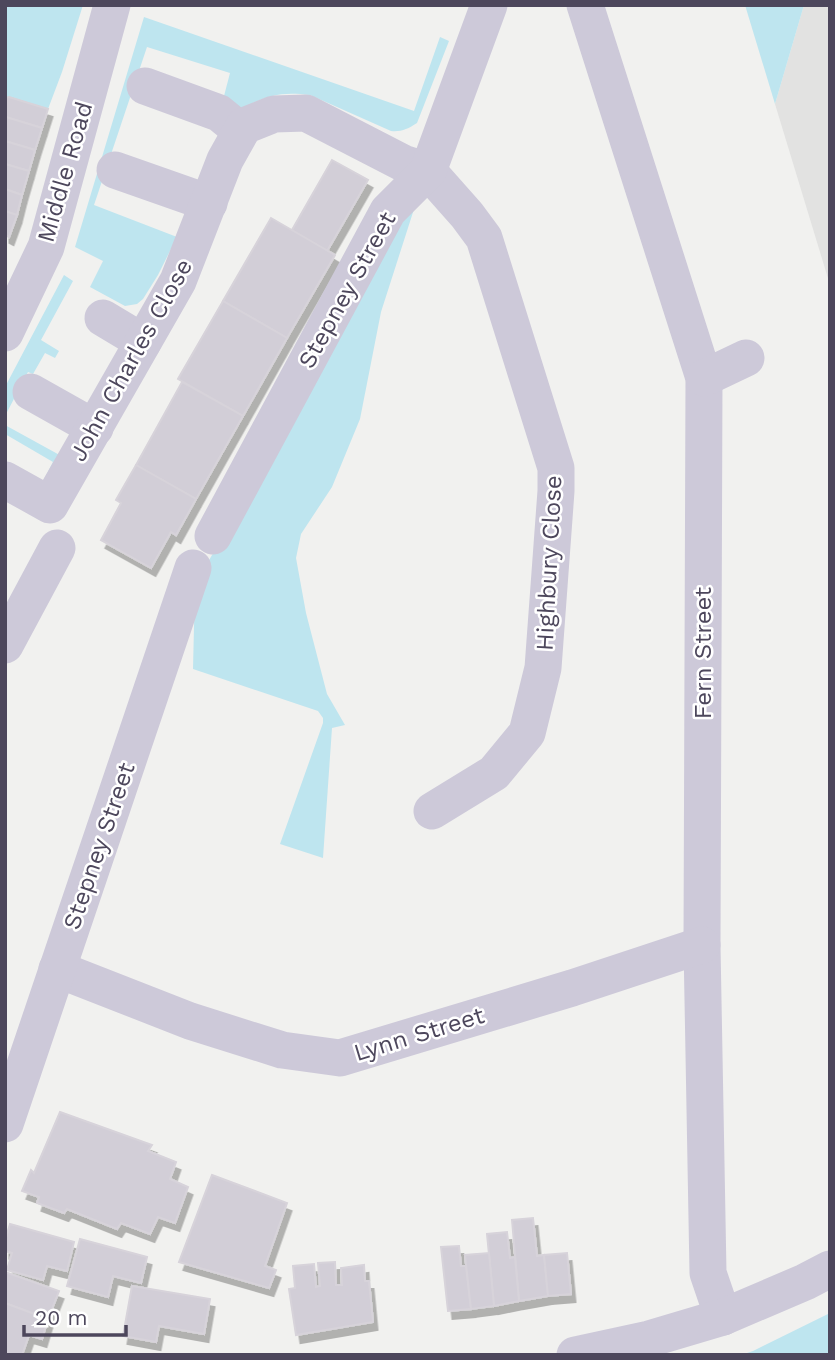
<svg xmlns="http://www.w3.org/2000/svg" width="835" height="1360" font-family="'Work Sans',sans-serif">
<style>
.education{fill:#e2e2e1}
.green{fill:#bee5ef}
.building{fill:#d2ced7;stroke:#d7d3da;stroke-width:2;filter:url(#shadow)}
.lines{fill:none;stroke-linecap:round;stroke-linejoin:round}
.minor{stroke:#cdc9d9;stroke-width:37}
.labels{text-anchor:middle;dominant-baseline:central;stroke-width:5;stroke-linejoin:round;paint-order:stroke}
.street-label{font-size:24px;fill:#4d475c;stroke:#fff}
</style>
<defs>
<filter id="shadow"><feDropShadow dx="4.5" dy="8" stdDeviation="0" flood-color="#0004"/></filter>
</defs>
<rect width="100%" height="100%" fill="#f1f1ef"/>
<!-- education -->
<polygon class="education" points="804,5 830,5 830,285 775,104"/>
<!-- green -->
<g class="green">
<polygon points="5,5 83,5 62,72 48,109 9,97 5,98"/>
<polygon points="745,5 804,5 775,104"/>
<path d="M144,17L414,111L440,37L449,41L417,123C408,129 401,132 391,131L310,95C279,91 264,96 238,111L224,96L230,73L147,47L94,205L177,237L158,275L143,299L137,304L125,306L90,287L103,261L75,247Z"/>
<polygon points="415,206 381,312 360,419 332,487 301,534 296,558 306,613 327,694 345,725 332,728 323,858 280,844 323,723 323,718 318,711 193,669 195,584 279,441 402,214"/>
<polygon points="64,275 73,281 41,340 59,351 55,358 45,353 33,374 28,372 5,416 5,387"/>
<polygon points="5,425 65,458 41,485 53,462 5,434"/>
<polygon points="830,1313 830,1353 822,1355 741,1355 753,1351"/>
</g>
<!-- building -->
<g class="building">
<polygon points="9,97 48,109 42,128 5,117 5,98"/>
<polygon points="6,117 42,128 35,150 5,141"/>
<polygon points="5,141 35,150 29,171 5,164"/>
<polygon points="332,160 368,180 327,251 292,230"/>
<polygon points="5,164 29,171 22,195 5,189"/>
<polygon points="5,189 22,195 17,215 5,211"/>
<polygon points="5,211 17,215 9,237 5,235"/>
<polygon points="271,218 335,255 287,338 223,301"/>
<polygon points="223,301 287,338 243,416 178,379"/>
<polygon points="182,382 243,416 196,499 136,465"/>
<polygon points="136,465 196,499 176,535 171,532 151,568 101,540 121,503 116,500"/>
<polygon points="60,1112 152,1145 148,1151 176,1162 170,1179 188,1187 175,1223 158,1217 150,1234 121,1223 117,1229 67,1209 64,1213 37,1203 39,1197 22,1191 31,1170 34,1173"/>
<polygon points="212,1175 287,1203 265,1266 276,1270 269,1288 179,1262"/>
<polygon points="533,1218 537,1256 544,1255 548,1296 519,1301 512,1220"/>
<polygon points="10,1224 74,1242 67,1271 47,1266 43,1280 7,1270 12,1253 5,1251 5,1241"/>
<polygon points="507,1232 510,1258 515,1257 519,1301 494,1306 487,1234"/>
<polygon points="80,1239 147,1257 141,1283 113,1276 108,1297 67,1286"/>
<polygon points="459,1246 461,1266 466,1266 471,1309 448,1311 441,1247"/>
<polygon points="489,1253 494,1306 471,1309 465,1255"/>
<polygon points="567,1253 571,1294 548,1296 544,1255"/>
<polygon points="335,1262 336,1285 342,1285 341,1268 364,1265 365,1281 369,1281 373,1322 296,1335 289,1289 295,1288 293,1266 314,1264 316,1287 320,1286 318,1263"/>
<polygon points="5,1272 59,1291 48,1319 5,1303"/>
<polygon points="132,1286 210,1299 204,1334 159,1326 156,1342 123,1336"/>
<polygon points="5,1303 48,1319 42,1339 29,1335 22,1355 5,1355"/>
</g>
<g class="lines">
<!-- minor -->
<g class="minor">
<polyline points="585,5 704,378 702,945 708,1273 723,1317"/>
<polyline points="145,86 219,113 241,131"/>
<polyline points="115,170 209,203"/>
<polyline points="428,171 467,215 484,238 556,468 556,491 543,668 527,733 494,773 432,811"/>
<polyline points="103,318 143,342"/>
<polyline points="5,333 46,247 112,5"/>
<polyline points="704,378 746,358"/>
<polyline points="31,392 95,428"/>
<polyline points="5,480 50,505 178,281 225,160 244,126 274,114 306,113 403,163 428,171"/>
<polyline points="213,536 388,211 428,171 489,5"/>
<polyline points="5,645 57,548"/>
<polyline points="57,969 190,1021 282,1050 340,1058 572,988 702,945"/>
<polyline points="5,1124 193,568"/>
<polyline points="575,1355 649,1339 723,1317 805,1282 830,1269"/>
</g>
</g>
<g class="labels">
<!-- street labels -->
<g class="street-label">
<text transform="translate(65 172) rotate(-74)">Middle Road</text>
<text transform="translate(347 290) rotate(-61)">Stepney Street</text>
<text transform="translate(131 360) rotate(-61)">John Charles Close</text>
<text transform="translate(549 563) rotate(-87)">Highbury Close</text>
<text transform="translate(703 653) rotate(-90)">Fern Street</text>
<text transform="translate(99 846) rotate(-71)">Stepney Street</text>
<text transform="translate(419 1034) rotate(-17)">Lynn Street</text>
</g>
</g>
<!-- border -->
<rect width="835" height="1360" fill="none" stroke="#4d475c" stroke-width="14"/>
<!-- scale -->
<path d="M24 1325v10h102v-10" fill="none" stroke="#4d475c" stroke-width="3.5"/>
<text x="35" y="1325" font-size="21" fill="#4d475c" stroke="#ffffff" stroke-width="5" paint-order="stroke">20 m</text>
</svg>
